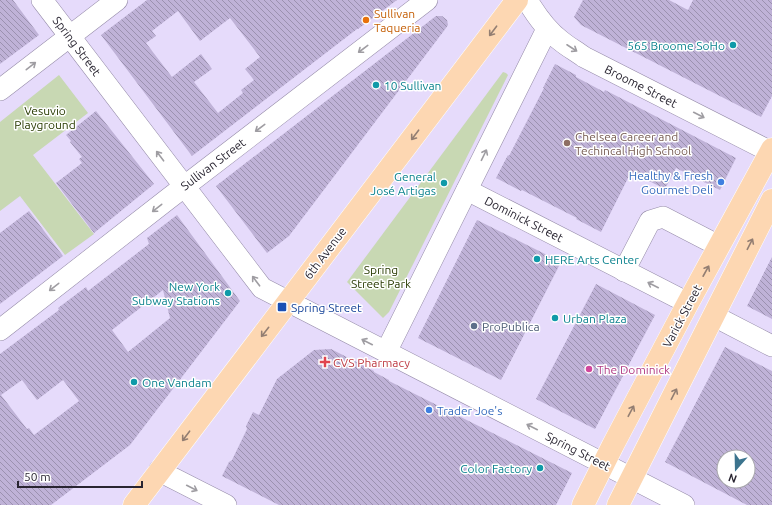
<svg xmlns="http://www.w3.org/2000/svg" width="772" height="505" font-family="Ubuntu,sans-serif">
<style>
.green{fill:#c8d8b3}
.building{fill:url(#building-back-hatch);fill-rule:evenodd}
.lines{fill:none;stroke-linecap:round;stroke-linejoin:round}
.minor-casing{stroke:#968ca9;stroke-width:22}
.major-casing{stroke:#fff;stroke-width:23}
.minor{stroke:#fff;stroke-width:21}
.major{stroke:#fdd7b2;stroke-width:22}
.oneway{stroke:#937e72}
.oneway2{stroke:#9f9da2}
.food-dot{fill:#e8710a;stroke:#fff;stroke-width:1.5}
.culture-dot{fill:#0f9aa8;stroke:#fff;stroke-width:1.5}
.education-dot{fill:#8d6e63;stroke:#fff;stroke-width:1.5}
.shop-dot{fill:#3f7fe0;stroke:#fff;stroke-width:1.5}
.transit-dot{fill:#1a4fb4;stroke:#fff;stroke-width:1.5}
.service-dot{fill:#5c6f8a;stroke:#fff;stroke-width:1.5}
.health-dot{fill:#e0444e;stroke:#fff;stroke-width:1.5}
.hotel-dot{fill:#d1479c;stroke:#fff;stroke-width:1.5}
.labels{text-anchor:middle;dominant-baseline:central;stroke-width:3;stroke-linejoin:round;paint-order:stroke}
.food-label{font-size:12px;fill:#c56008;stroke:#fff;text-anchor:start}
.culture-label{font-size:12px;fill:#0d838f;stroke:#fff;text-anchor:end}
.street-label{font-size:12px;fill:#292531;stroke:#fff}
.park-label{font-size:12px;fill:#283a00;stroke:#fff}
.education-label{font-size:12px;fill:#785e54;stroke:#fff;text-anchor:start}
.shop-label{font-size:12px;fill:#366cbe;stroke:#fff;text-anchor:end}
.transit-label{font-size:12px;fill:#164399;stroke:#fff;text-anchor:start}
.service-label{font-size:12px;fill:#4e5e75;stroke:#fff;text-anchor:start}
.health-label{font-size:12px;fill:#be3a42;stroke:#fff;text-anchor:start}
.hotel-label{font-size:12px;fill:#b23c85;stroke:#fff;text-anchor:start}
</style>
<defs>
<pattern id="building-back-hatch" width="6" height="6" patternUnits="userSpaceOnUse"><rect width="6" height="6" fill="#bfb2d7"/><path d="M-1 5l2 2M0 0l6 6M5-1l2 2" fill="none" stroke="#9b91af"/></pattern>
</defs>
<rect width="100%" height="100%" fill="#e6dbfb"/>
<!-- green -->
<g class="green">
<polygon points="503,72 506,73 508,75 389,312 383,318 347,282"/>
<polygon points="59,75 88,113 33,155 94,234 65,255 20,196 0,211 0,122"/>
</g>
<!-- building -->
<g class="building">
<polygon points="0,0 13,0 39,35 0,64"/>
<path d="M147,0H397L358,29H357L192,156L101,35ZM178,11L200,41L230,18L260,57L245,69L254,80L241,90L243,93L218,113L194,82L212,69L201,54L172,77L146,43L156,36L152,31Z"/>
<polygon points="583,0 669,0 688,10 693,0 772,0 772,96 761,117 581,25 574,17"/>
<polygon points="436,16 442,16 447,20 448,25 446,28 289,236 267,253 216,186"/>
<polygon points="555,64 576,75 576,77 604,92 605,90 736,158 720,190 676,168 665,189 631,172 601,232 576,219 577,218 522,190 521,191 496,178 508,155 509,156 544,88 543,88"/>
<polygon points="96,111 154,184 94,233 56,183 82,163 79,159 82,157 70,142 71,141 66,135"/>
<polygon points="29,211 63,256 0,304 0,233"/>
<path d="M177,215L240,301L130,445L51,505H0V354L59,310L58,308L86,287L88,291L149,244L147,238ZM163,290L170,318L128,352L112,330ZM22,380L37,400L63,380L79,401L34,435L29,428L27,429L1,395Z"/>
<polygon points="477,220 561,262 501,380 418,338"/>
<polygon points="772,257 772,319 747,306"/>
<polygon points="596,284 655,315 595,429 536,399"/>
<path d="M725,347L772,371V505H747L665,462ZM724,457H748V481H724Z"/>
<polygon points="331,349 374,371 374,372 389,380 389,381 572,473 556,505 279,505 222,476 229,462 232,460 247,429 246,426 253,412 259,415 277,379 314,350"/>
</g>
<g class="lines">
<defs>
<g id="minor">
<polyline points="42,0 262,288 684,505"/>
<path d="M527,0C536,15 546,30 561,41C568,47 576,51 584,57L771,152"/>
<polyline points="0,90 117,0"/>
<polyline points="467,190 688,303"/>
<polyline points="624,271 650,221 663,217 719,246"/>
<polyline points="714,316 772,346"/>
<polyline points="0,330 168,199 427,0"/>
<polyline points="386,352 547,29"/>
<polyline points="159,471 226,505"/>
</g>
<g id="major">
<polyline points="134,505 517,0"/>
<polyline points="583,505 613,445 688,303 772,149"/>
<polyline points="618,505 772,200"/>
</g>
</defs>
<!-- minor casing -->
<use href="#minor" class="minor-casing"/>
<!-- major casing -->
<use href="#major" class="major-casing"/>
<!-- minor -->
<use href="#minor" class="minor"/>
<!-- major -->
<use href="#major" class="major"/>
</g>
<!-- one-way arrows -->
<defs><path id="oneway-shaft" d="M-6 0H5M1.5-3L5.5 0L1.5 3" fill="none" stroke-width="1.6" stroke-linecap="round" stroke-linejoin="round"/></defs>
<g class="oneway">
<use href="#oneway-shaft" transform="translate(493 31) rotate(127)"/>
<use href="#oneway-shaft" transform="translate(415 135) rotate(127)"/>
<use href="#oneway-shaft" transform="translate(750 244) rotate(-63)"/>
<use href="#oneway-shaft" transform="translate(706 271) rotate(-61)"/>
<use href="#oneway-shaft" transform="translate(265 332) rotate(128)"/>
<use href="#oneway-shaft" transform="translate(674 394) rotate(-63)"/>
<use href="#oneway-shaft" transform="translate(631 411) rotate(-62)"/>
<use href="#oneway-shaft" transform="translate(186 436) rotate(127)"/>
</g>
<g class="oneway2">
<use href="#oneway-shaft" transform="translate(572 48) rotate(33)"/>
<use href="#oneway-shaft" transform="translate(363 49) rotate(143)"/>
<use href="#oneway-shaft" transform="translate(31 66) rotate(-38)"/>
<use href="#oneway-shaft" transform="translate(699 115) rotate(27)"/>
<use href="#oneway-shaft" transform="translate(260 128) rotate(143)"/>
<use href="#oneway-shaft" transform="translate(484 155) rotate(-64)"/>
<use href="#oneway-shaft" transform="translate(160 156) rotate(-127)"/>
<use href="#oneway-shaft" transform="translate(157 208) rotate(142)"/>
<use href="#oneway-shaft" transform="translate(256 281) rotate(-127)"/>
<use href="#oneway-shaft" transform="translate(653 285) rotate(-153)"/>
<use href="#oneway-shaft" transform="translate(54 287) rotate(142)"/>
<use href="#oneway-shaft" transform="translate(367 342) rotate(-153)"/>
<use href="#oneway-shaft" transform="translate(532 427) rotate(-153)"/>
<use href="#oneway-shaft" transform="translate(192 488) rotate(27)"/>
</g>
<!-- markers -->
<circle class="food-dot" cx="366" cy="20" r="4"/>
<g class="culture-dot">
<circle cx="733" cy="45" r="4"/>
<circle cx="376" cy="85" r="4"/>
<circle cx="444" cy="183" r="4"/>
<circle cx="537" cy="259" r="4"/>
<circle cx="228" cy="293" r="4"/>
<circle cx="555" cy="318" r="4"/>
<circle cx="134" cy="382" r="4"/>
<circle cx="540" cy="468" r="4"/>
</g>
<circle class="education-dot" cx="567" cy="143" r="4"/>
<g class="shop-dot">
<circle cx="721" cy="182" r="4"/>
<circle cx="429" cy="410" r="4"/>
</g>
<rect class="transit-dot" x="277" y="302" width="10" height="10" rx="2"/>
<circle class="service-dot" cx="474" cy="326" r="4"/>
<path class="health-dot" d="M323 356h4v4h4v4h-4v4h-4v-4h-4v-4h4z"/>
<circle class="hotel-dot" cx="589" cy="369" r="4"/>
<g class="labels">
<!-- food labels -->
<g class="food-label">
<text x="374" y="13">Sullivan<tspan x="374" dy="14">Taqueria</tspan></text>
</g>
<!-- culture labels -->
<g class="culture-label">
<text x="725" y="45">565 Broome SoHo</text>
<text x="384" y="85" text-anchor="start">10 Sullivan</text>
<text x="436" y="176">General<tspan x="436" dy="14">José Artigas</tspan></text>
<text x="545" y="259" text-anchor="start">HERE Arts Center</text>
<text x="220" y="286">New York<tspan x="220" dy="14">Subway Stations</tspan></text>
<text x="563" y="318" text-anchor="start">Urban Plaza</text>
<text x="142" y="382" text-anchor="start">One Vandam</text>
<text x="532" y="468">Color Factory</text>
</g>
<!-- street labels -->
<g class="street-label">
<text transform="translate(77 46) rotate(53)">Spring Street</text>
<text transform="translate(641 86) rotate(27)">Broome Street</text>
<text transform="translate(213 164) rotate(-37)">Sullivan Street</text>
<text transform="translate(524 219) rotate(27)">Dominick Street</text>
<text transform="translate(325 253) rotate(-53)">6th Avenue</text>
<text transform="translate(682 316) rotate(-62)">Varick Street</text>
<text transform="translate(578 451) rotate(27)">Spring Street</text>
</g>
<!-- park labels -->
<g class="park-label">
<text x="45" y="110">Vesuvio<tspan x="45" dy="14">Playground</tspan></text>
<text x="381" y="269">Spring<tspan x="381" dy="14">Street Park</tspan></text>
</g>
<!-- education labels -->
<g class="education-label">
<text x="575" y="136">Chelsea Career and<tspan x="575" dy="14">Techincal High School</tspan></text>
</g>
<!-- shop labels -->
<g class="shop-label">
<text x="713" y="175">Healthy &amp; Fresh<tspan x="713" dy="14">Gourmet Deli</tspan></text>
<text x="437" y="410" text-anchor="start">Trader Joe's</text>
</g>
<!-- transit labels -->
<g class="transit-label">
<text x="291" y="307">Spring Street</text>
</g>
<!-- service labels -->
<g class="service-label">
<text x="482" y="326">ProPublica</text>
</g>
<!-- health labels -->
<g class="health-label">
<text x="333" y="362">CVS Pharmacy</text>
</g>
<!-- hotel labels -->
<g class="hotel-label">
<text x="597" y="369">The Dominick</text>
</g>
</g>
<!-- north arrow -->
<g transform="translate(736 469) rotate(200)"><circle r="19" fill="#ffffff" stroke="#a9a8ad"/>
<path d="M0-3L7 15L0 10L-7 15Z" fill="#3c748e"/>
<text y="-6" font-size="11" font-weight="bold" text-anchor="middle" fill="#292531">N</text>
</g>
<!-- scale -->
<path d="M18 481v6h124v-6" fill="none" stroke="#292531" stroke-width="2"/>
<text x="24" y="481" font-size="12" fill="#292531" stroke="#ffffff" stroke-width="3" paint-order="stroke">50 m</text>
</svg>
